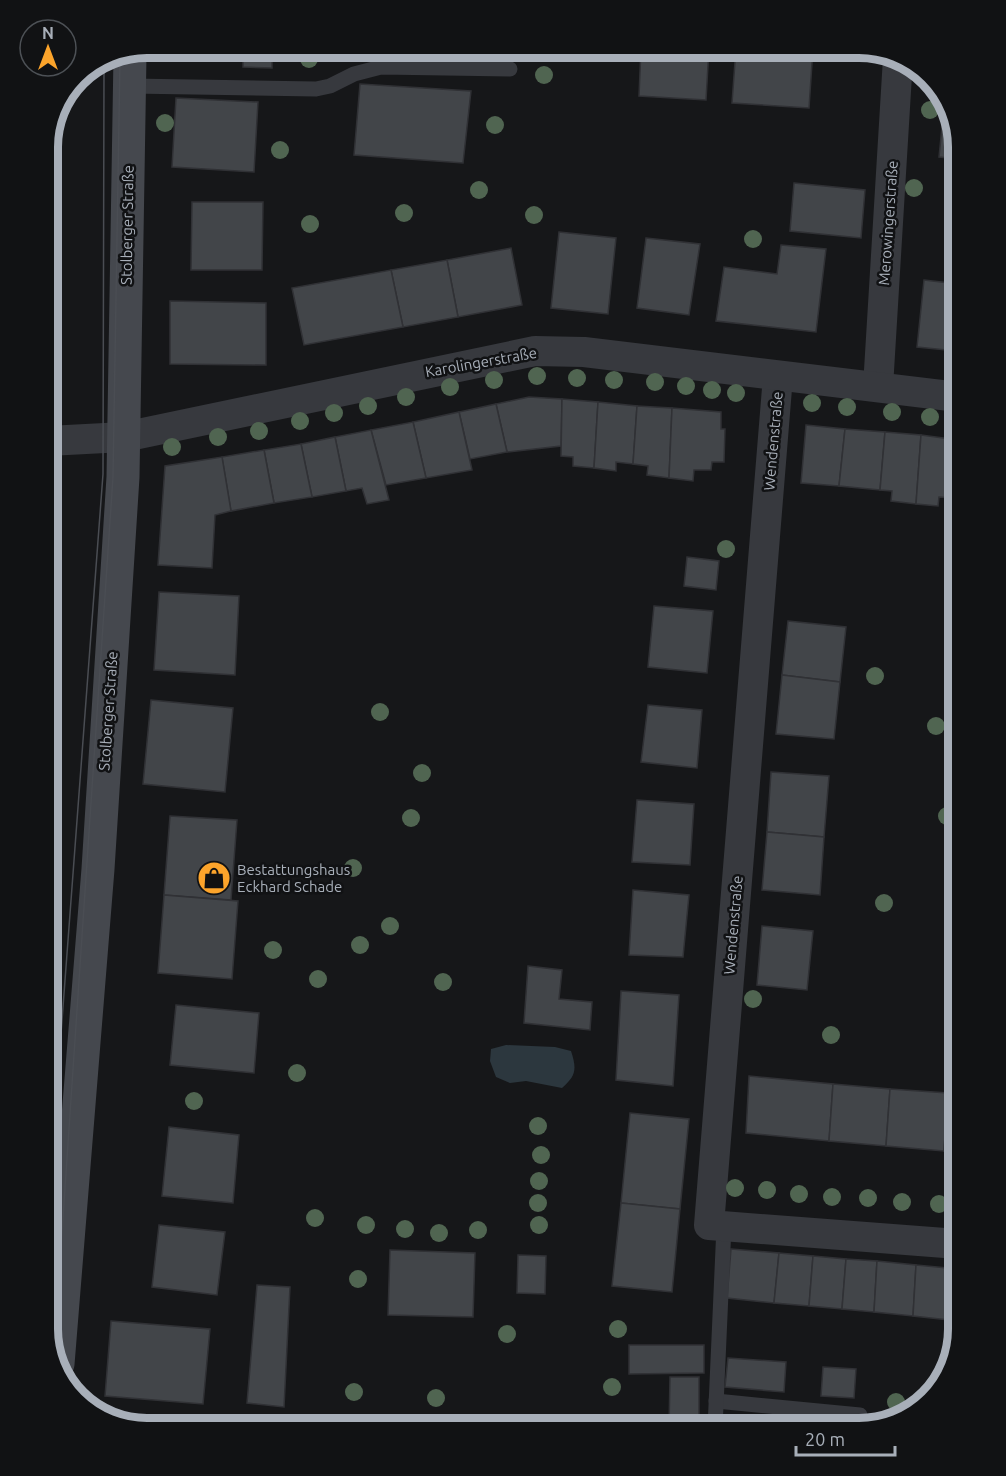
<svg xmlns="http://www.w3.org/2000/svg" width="1006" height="1476" font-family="Ubuntu,sans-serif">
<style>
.water{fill:#2c373e}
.building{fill:#424549;stroke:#303135;stroke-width:1.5}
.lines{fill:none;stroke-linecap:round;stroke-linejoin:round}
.service{stroke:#37393e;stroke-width:15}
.minor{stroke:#37393e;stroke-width:30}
.secondary{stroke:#45484e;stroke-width:33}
.tram{stroke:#4a4d53;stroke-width:1.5}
.tree{fill:#506551}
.labels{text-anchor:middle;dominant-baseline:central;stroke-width:5;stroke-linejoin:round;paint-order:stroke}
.street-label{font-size:15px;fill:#a8afb9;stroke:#111214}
.poi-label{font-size:15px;fill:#a8afb9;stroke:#111214;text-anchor:start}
.rim{fill:none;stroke:#a8afb9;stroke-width:8}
</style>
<rect width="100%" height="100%" fill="#161719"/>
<!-- water -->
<path class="water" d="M506,1045L555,1047L571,1051C577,1069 576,1076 562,1088L526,1081L510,1083L496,1077L490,1061L491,1049Z"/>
<!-- building -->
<g class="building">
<polygon points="243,48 272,48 272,68 243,67"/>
<polygon points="641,48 709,48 706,100 639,96"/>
<polygon points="736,48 813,48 809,108 732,103"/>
<polygon points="360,84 471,91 463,163 354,155"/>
<polygon points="176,98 258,102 254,172 172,167"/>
<polygon points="942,127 953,128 958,159 939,157"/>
<polygon points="794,183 865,190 861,238 790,231"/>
<polygon points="192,202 263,202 262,270 191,270"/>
<polygon points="559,232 616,238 608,314 551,308"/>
<polygon points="646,238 700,244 689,315 637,308"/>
<polygon points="781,245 826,249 816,332 716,321 724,267 777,274"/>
<polygon points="511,248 522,305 458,317 447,260"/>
<polygon points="447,260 458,317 403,327 391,270"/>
<polygon points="391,270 403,327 304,345 292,288"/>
<polygon points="924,280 958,284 956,351 917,347"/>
<polygon points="48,285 49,324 56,324 57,351 50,351 50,379"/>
<polygon points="170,301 266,303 266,365 170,364"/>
<polygon points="529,397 562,399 561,446 507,452 496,404"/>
<polygon points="562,399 598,402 594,468 573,466 573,457 561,456"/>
<polygon points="598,402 637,406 633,464 616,462 616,471 594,468"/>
<polygon points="496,404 507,452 470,459 459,412"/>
<polygon points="637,406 672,408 669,478 647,475 648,466 633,464"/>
<polygon points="672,408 721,412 721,429 725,429 724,462 712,462 711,470 694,470 693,481 669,478"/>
<polygon points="459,412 472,470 426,478 413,422"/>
<polygon points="413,422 426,478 386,485 371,430"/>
<polygon points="806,425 845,429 839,486 801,483"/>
<polygon points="845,429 885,432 880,490 839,486"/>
<polygon points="371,430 389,500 367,504 362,488 346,491 335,437"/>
<polygon points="885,432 921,435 916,504 891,501 892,491 880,490"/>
<polygon points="921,435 958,440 953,498 939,497 938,506 916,504"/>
<polygon points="335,437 346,491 312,497 301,444"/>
<polygon points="958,442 958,499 953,498"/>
<polygon points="301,444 312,497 274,503 264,450"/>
<polygon points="264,450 274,503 231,511 222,457"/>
<polygon points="222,457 231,511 215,515 212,568 158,565 165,466"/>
<polygon points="687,557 719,561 716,590 684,586"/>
<polygon points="159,592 239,596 235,675 154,670"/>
<polygon points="654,606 713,611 707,673 648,667"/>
<polygon points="788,621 846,627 840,682 782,675"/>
<polygon points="48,626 56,626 52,689 48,688"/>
<polygon points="782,675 840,682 834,739 776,734"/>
<polygon points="151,700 233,708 225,792 143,784"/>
<polygon points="648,705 702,710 697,768 641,762"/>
<polygon points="771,772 829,776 824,837 767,832"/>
<polygon points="637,800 694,804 690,865 632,862"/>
<polygon points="170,816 237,820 231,900 164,895"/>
<polygon points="767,832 824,837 820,895 762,890"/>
<polygon points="633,890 689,895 683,957 629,955"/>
<polygon points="164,895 238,901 232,979 158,973"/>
<polygon points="762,926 813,931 807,990 757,985"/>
<polygon points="528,966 562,970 559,999 592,1002 590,1030 524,1023"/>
<polygon points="621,991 679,995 673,1086 616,1080"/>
<polygon points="176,1005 259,1013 254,1073 170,1065"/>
<polygon points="749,1076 833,1084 829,1141 746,1133"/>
<polygon points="833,1084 890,1089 886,1146 829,1141"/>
<polygon points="890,1089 948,1093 944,1151 886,1146"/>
<polygon points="948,1093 958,1094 958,1152 944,1151"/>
<polygon points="630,1113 689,1119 680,1209 621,1203"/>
<polygon points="169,1127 239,1135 233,1203 162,1196"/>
<polygon points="621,1203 680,1209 672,1292 612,1286"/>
<polygon points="159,1225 225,1232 217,1295 152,1287"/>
<polygon points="731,1249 779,1253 774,1303 727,1298"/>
<polygon points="390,1250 475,1253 473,1317 388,1315"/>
<polygon points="779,1253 813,1256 809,1306 774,1303"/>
<polygon points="518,1255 546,1256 545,1294 517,1293"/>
<polygon points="813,1256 846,1259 842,1309 809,1306"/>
<polygon points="846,1259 877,1261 874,1312 842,1309"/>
<polygon points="877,1261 916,1265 913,1316 874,1312"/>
<polygon points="916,1265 958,1269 958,1321 913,1316"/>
<polygon points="257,1285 290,1287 284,1407 247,1403"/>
<polygon points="111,1321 210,1329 203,1404 105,1396"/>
<polygon points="629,1345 704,1345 704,1373 629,1374"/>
<polygon points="728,1358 786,1362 784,1392 725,1387"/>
<polygon points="823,1367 856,1369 854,1398 821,1396"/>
<polygon points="670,1377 699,1377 699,1427 669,1427"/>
<polygon points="895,1403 919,1404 908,1415 894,1419"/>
<polygon points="795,1420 852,1424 851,1428 794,1428"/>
</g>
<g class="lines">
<!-- service -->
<g class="service">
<polyline points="130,86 316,89 330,86 354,74 381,67 510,69"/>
<polyline points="716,1401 860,1415"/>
<polyline points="715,1428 724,1226"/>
</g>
<!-- minor -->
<g class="minor">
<polyline points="778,376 709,1225 958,1244"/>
<polyline points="878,387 898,58"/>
<polyline points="48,441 124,437 535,351 584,352 958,397"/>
</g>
<!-- secondary -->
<polyline class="secondary" points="58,1364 98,869 123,477 130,55"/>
<!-- tram -->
<g class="tram">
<polyline points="48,1207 103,474 104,66"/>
<polyline points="54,1351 113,477 120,59"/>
</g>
</g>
<!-- trees -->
<g class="tree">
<circle cx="309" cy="59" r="9"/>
<circle cx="544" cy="75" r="9"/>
<circle cx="930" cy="110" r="9"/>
<circle cx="165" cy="123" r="9"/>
<circle cx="495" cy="125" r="9"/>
<circle cx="280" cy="150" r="9"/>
<circle cx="914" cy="188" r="9"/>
<circle cx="479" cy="190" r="9"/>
<circle cx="404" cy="213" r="9"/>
<circle cx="534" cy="215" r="9"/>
<circle cx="310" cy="224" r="9"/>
<circle cx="753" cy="239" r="9"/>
<circle cx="537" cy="376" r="9"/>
<circle cx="577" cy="378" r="9"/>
<circle cx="494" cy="380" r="9"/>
<circle cx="614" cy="380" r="9"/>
<circle cx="655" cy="382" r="9"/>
<circle cx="686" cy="386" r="9"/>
<circle cx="450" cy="387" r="9"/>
<circle cx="712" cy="390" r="9"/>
<circle cx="736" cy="393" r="9"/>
<circle cx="406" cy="397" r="9"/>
<circle cx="812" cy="403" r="9"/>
<circle cx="368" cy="406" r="9"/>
<circle cx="847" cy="407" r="9"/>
<circle cx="892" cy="412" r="9"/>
<circle cx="334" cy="413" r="9"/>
<circle cx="930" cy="417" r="9"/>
<circle cx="300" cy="421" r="9"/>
<circle cx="259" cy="431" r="9"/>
<circle cx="218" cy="437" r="9"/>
<circle cx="172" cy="447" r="9"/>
<circle cx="726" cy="549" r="9"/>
<circle cx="875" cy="676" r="9"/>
<circle cx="380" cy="712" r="9"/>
<circle cx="936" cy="726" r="9"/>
<circle cx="422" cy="773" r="9"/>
<circle cx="947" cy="816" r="9"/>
<circle cx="411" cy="818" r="9"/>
<circle cx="353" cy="868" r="9"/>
<circle cx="884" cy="903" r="9"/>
<circle cx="390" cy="926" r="9"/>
<circle cx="360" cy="945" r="9"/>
<circle cx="273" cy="950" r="9"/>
<circle cx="318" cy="979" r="9"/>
<circle cx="443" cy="982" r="9"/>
<circle cx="753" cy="999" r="9"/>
<circle cx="831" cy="1035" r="9"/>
<circle cx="297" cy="1073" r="9"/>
<circle cx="194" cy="1101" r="9"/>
<circle cx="538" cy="1126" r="9"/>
<circle cx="541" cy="1155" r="9"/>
<circle cx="539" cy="1181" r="9"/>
<circle cx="735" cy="1188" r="9"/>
<circle cx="767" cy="1190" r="9"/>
<circle cx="799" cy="1194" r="9"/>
<circle cx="832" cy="1197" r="9"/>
<circle cx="868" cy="1198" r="9"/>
<circle cx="902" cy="1202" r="9"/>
<circle cx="538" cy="1203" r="9"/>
<circle cx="939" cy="1204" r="9"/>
<circle cx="315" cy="1218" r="9"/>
<circle cx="366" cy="1225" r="9"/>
<circle cx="539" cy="1225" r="9"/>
<circle cx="405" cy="1229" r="9"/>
<circle cx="478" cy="1230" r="9"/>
<circle cx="439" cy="1233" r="9"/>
<circle cx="358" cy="1279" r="9"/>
<circle cx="618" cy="1329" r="9"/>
<circle cx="507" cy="1334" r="9"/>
<circle cx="612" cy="1387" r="9"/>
<circle cx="354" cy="1392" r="9"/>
<circle cx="436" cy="1398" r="9"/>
<circle cx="896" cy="1402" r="9"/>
</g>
<!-- icons -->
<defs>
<symbol id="shop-disc" viewBox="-11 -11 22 22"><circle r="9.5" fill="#fca42b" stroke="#111214"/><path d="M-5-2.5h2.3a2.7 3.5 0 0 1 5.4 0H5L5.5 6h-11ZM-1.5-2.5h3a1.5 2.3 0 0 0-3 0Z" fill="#111"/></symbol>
</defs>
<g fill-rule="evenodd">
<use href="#shop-disc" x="195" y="859" width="38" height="38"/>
</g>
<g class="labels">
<!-- street labels -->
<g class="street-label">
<text transform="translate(888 223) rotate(-86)">Merowingerstraße</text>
<text transform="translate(127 225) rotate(-89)">Stolberger Straße</text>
<text transform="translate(481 362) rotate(-10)">Karolingerstraße</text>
<text transform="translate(773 441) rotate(-85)">Wendenstraße</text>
<text transform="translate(108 711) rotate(-86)">Stolberger Straße</text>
<text transform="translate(733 925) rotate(-85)">Wendenstraße</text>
</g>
<!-- poi labels -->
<g class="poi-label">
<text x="237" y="869">Bestattungshaus<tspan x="237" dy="17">Eckhard Schade</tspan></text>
</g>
</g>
<!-- crop -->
<path d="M0 0H1006V1476H0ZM147 58H859A89 89 0 0 1 948 147V1329A89 89 0 0 1 859 1418H147A89 89 0 0 1 58 1329V147A89 89 0 0 1 147 58Z" fill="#111214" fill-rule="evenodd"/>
<path class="rim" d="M147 58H859A89 89 0 0 1 948 147V1329A89 89 0 0 1 859 1418H147A89 89 0 0 1 58 1329V147A89 89 0 0 1 147 58Z"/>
<!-- north arrow -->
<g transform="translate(48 48)"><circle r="28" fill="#111214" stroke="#4d5156" stroke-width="1.5"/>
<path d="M0-4.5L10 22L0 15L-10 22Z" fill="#fca42b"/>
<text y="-9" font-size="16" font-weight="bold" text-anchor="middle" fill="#a8afb9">N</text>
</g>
<!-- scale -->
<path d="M796 1446v9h99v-9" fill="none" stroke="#a8afb9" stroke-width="3"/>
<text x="805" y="1446" font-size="18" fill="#a8afb9" stroke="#111214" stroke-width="4.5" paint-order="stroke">20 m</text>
</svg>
